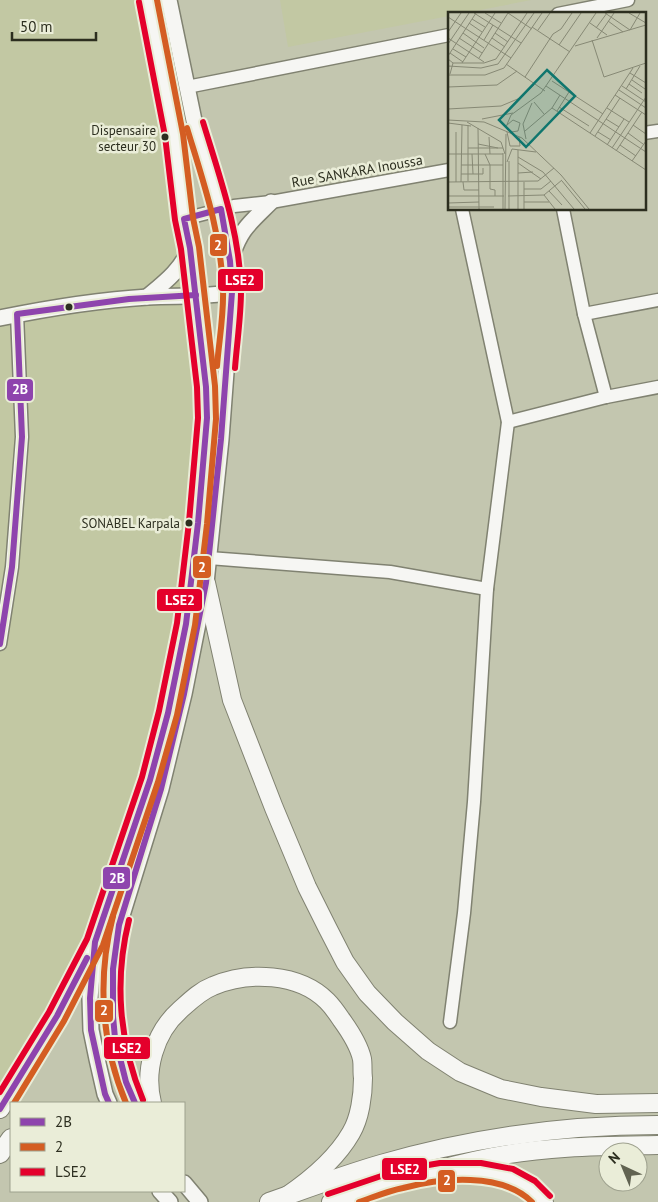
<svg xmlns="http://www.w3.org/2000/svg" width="658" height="1202" font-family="'PT Sans',sans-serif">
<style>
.built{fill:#c2c8a3}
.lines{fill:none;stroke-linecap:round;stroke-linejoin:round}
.minor-casing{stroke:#808271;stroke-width:15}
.major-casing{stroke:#808271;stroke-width:18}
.highway-casing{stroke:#808271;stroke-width:20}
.minor{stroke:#f6f6f3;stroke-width:12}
.major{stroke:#f6f6f3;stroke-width:15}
.highway{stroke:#f6f6f3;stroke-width:18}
.bus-1-casing{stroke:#eaedd8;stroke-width:10}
.bus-2-casing{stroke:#eaedd8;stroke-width:10}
.bus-3-casing{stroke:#eaedd8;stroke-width:10}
.bus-1{stroke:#8e44ad;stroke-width:6}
.bus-2{stroke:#d45d22;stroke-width:6}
.bus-3{stroke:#e4002b;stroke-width:6}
.bus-dot{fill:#2c2e1f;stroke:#eaedd8;stroke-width:2}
.labels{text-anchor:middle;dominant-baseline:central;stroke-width:5;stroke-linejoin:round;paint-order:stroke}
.bus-label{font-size:13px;fill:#2c2e1f;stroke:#eaedd8;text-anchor:end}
.street-label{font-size:14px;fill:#2c2e1f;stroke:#eaedd8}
.inset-road{fill:none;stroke:#878975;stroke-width:1}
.view{fill:#0f766e;fill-opacity:0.15;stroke:#0f766e;stroke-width:2.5}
.inset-edge{fill:none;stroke:#2c2e1f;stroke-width:2.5}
.line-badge{stroke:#eaedd8;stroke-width:2}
.badge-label{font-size:14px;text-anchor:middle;font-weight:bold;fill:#fff}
</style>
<rect width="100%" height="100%" fill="#c3c6af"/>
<!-- built -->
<g class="built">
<polygon points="0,0 148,0 207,418 168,713 95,942 0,1106"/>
<polygon points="280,0 531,0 460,14 449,14 449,16 288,47"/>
</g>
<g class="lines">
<defs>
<g id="minor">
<polyline points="558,14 628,0"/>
<polyline points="187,87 449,35"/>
<polyline points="644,133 658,131"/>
<polyline points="563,209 584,314 606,397"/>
<polyline points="184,219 234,206 271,202 449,170"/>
<polyline points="584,314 658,300"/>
<polyline points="508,422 606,397 658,387"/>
<polyline points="209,558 390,572 487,589"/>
<polyline points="0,644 12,567 22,437 17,314"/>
<polyline points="450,1022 464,913 474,802 487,589 508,422 462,209"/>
</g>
<g id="major">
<path d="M231,259C240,229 250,223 271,202"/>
<path d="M147,297C165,282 181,270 190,248"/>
<path d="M0,318C49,308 98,300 148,297C175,295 205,298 232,292"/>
<polyline points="109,1103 105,1094 97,1059 91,1030 90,998 95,942 150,780 168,713 186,624 194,559 207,418 204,360 190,248 184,219 174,135 148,0"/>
<path d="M135,1103C108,1050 108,982 119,925L161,789L184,694L206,583L221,439L232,292L230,261L221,209L196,130L169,0"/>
<polyline points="184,1183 200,1202"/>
<polyline points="160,1191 170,1202"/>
</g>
<g id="highway">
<polyline points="206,583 232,700 274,808 307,887 327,927 345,962 367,993 395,1022 428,1051 460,1072 501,1089 541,1097 596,1104 658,1103"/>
<path d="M152,1103C144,1071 154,1033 180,1010C190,1001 200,991 213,986C248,971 299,973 327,1001C332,1006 337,1013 341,1019C349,1030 359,1045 362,1059C363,1065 362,1072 363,1078C363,1095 360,1118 351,1133C336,1159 312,1179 287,1196"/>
<polyline points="0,1109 57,1016 95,942"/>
<polyline points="0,1154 11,1138"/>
<path d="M456,1172C496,1172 514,1173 544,1202"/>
<path d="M269,1202C306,1189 343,1175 381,1164C470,1138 565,1125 658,1125"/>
<path d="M331,1202C384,1185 437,1168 492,1157C546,1146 602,1146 658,1145"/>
</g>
</defs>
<!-- minor casing -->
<use href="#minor" class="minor-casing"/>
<!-- major casing -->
<use href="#major" class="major-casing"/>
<!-- highway casing -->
<use href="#highway" class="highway-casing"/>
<!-- minor -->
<use href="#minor" class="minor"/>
<!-- major -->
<use href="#major" class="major"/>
<!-- highway -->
<use href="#highway" class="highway"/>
<defs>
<g id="bus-1">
<polyline points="0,644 12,567 22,437 17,314 129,299 196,295"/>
<polyline points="109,1103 105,1094 91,1030 90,998 95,942 150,780 168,713 186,624 198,523 207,418 206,387 190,248 184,219 221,209 230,261 232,292 221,439 206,583 184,694 161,789 119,925 113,969 113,1016 115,1038 126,1082 135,1103"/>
<polyline points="0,1109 57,1016 87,958"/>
</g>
<g id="bus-2">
<path d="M187,128C203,181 221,232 223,289C224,314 219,341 217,366"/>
<path d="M113,916C97,978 101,1044 126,1103"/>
<polyline points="14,1103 64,1021 103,945 158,782 177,715 195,625 207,524 216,419 215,386 199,247 193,218 183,134 157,0"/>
<path d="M359,1202C374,1197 388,1191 403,1188C441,1178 502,1172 532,1202"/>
</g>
<g id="bus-3">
<path d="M203,122C220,178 240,233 241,291C241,316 237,342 235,368"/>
<path d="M129,920C114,980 119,1043 143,1100"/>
<polyline points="0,1092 49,1012 87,939 142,777 159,711 177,623 189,522 198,418 197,387 181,249 175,220 165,136 139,2"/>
<polyline points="328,1194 399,1170 440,1163 481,1163 513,1169 535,1181 550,1196"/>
</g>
</defs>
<!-- bus-1 casing -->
<use href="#bus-1" class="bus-1-casing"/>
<!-- bus-2 casing -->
<use href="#bus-2" class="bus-2-casing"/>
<!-- bus-3 casing -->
<use href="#bus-3" class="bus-3-casing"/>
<!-- bus-1 -->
<use href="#bus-1" class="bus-1"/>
<!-- bus-2 -->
<use href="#bus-2" class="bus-2"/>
<!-- bus-3 -->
<use href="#bus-3" class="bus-3"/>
</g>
<!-- markers -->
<g class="bus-dot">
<circle cx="165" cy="137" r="4.5"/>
<circle cx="69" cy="307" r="4.5"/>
<circle cx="189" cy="523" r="4.5"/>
</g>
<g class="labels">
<!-- bus labels -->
<g class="bus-label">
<text x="156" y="130">Dispensaire<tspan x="156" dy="16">secteur 30</tspan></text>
<text x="180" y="523">SONABEL Karpala</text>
</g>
<!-- street labels -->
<g class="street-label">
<text transform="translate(357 171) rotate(-10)">Rue SANKARA Inoussa</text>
</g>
</g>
<!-- overview -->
<g transform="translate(448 12)">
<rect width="198" height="198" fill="#c3c6af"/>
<path class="inset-road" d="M26,1L73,31M37,1L53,11M60,1L84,17M157,1L182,18L192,1M181,1L198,11M0,5L63,46M24,7L37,15M160,9L175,20M21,11L34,20M142,11L159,23M84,15L122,40M148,16L159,1M90,18L102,1M0,20L13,1M15,21L36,36M47,21L60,30M0,26L36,50M11,26L34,41M44,26L57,35M149,26L166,1M36,28L45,13M144,28L156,65L198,51M0,32L21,1M111,33L133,1M127,34L198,13M5,37L18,45M2,41L15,50M0,44L28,1M31,46L60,1M0,47L5,51L2,62M5,51H36L48,47L79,1M14,51L47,1M58,52L97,79M0,54L33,56L50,52L86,1M182,61L198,71M0,63H37L56,56L94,1M77,65L105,22L113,17L124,1M184,68L197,77M104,69L155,102M181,72L194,81M98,74L198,140M174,74L198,90M0,75L49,73L69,59M178,77L192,54M171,78L198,96M167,83L198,103M86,90L96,102M111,95L141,114M104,96L198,158M159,96L181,110M0,97L53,94L72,86L86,73M109,99L121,80M34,107L65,101M158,107L171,115M0,108L36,110L74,126L113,163L141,197M19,110L53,130L57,142M0,111L23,114M20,113V169M59,113L65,108L72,111L70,119L63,120M185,113L198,122M58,115L63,103L93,81L148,1M30,116L31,197M77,119L104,96L112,83M8,120V170M59,120L62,134H72L71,125M150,120L163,128M142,121L185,56M180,121L195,132M147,124L172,86M41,125L42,142M78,127L75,112L84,91M30,132L50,136M159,133L176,107M172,133L188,144M20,136H55M164,136L198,85M168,139L194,100M0,142H55M24,142L25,162M37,142L42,153V177L47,178V184M70,145L95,160L126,197M184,149L198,129M59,150L64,137L88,140M70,151L93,167M13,153H55M70,161L85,160M13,162H35V156M114,169L137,197M0,170L90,169L106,156M13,170L14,113M15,170L16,178H31M76,170V197M76,177H93L103,169M101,179L114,193M96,183L114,168M96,183L107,197M0,184H56M60,184L96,183M76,190H101M0,191L31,190M0,195H46M55,197V141M57,197L58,122M61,197V149M70,197V138"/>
<path class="view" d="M99,58L127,84L78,135L51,108Z"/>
<rect width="198" height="198" class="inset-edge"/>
</g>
<g class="line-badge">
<rect x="209" y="233" width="19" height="24" rx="5" fill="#d45d22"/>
<rect x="217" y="268" width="47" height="24" rx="5" fill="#e4002b"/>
<rect x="6" y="378" width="28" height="24" rx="5" fill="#8e44ad"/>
<rect x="192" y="555" width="20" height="24" rx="5" fill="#d45d22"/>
<rect x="156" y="588" width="47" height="24" rx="5" fill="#e4002b"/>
<rect x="102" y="866" width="29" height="24" rx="5" fill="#8e44ad"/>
<rect x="94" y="999" width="20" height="24" rx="5" fill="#d45d22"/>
<rect x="103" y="1036" width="48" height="24" rx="5" fill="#e4002b"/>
<rect x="381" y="1157" width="47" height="24" rx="5" fill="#e4002b"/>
<rect x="437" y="1169" width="19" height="24" rx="5" fill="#d45d22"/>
</g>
<g class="badge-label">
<text x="218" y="250">2</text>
<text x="240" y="285">LSE2</text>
<text x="20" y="394">2B</text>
<text x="202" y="572">2</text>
<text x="180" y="605">LSE2</text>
<text x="117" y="883">2B</text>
<text x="104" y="1015">2</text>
<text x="127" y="1053">LSE2</text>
<text x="405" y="1174">LSE2</text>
<text x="447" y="1185">2</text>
</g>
<!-- legend -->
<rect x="10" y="1102" width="175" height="90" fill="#eaedd8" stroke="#9ea18e"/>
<rect x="20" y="1118" width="25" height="8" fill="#8e44ad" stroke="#9ea18e"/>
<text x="55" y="1127" font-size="15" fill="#2c2e1f">2B</text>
<rect x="20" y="1143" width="25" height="8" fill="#d45d22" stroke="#9ea18e"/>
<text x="55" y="1152" font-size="15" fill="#2c2e1f">2</text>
<rect x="20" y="1168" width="25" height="8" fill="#e4002b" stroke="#9ea18e"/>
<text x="55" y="1177" font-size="15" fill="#2c2e1f">LSE2</text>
<!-- north arrow -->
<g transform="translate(623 1167) rotate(316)"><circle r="24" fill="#eaedd8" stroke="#9ea18e"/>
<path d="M0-4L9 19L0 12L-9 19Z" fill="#616351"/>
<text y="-8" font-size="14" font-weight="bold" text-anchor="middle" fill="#2c2e1f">N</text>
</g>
<!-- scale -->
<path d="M12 32v8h84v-8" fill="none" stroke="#2c2e1f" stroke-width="2.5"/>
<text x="20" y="32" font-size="15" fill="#2c2e1f" stroke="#eaedd8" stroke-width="4" paint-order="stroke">50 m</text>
</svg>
